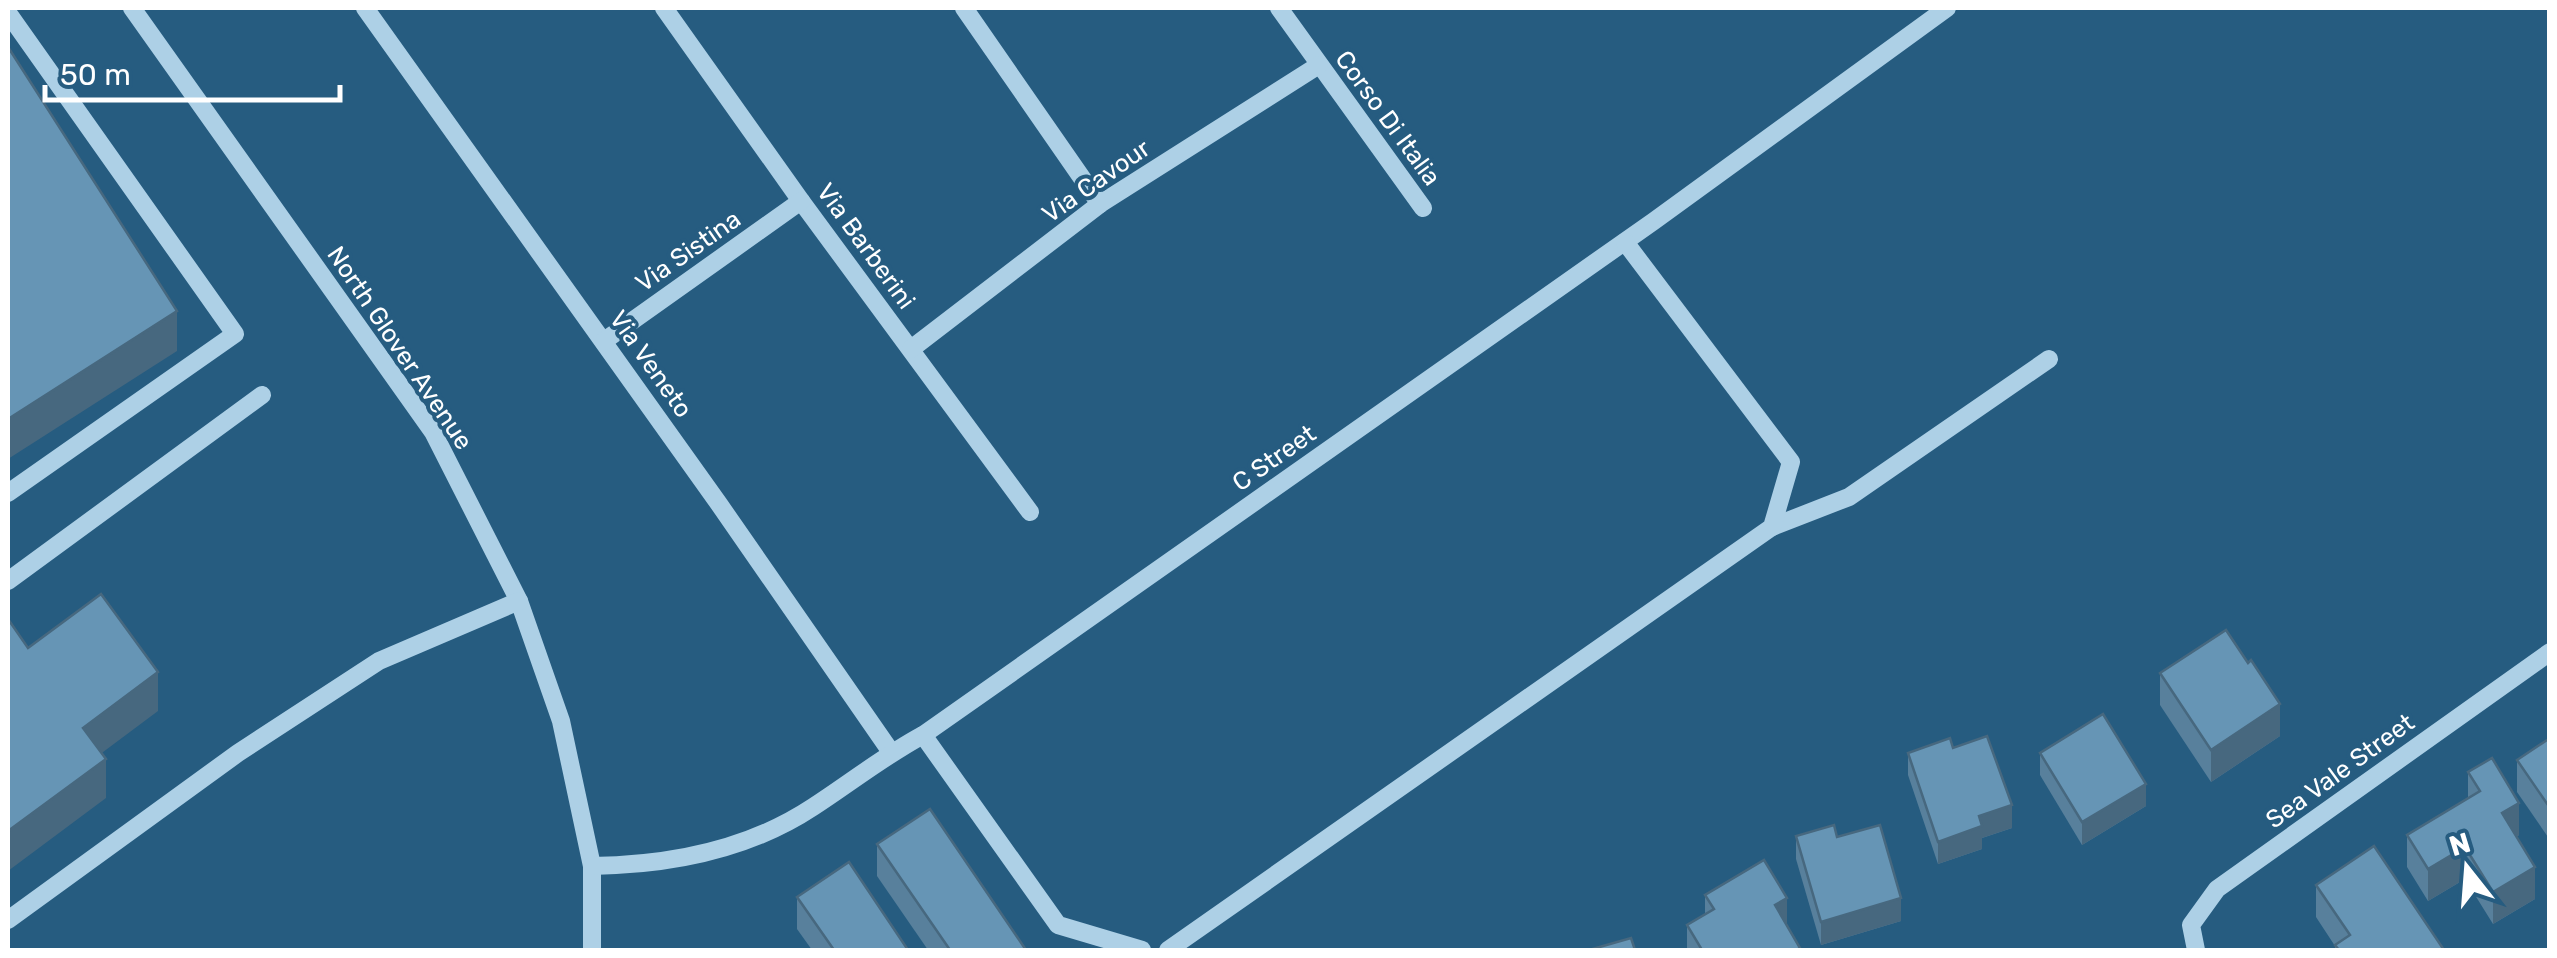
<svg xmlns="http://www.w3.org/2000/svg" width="2557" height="958" font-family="Rubik,sans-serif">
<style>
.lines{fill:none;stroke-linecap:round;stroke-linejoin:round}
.minor{stroke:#add0e6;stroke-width:18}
.wall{fill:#58809c}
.shaded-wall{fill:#47687f}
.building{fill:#6695b5;stroke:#47687f;stroke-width:2.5}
.labels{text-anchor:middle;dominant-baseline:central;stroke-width:8;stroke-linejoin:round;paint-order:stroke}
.street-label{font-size:25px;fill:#fff;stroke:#265c80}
</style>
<rect width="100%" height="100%" fill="#265c80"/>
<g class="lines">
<!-- minor -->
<g class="minor">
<polyline points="132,8 433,432 519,601 561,721 592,866 592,950"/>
<polyline points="365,8 719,504 891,752"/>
<polyline points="664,8 801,201 1030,512"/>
<polyline points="964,8 1100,204"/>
<polyline points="1279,8 1423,208"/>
<polyline points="8,13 235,334 8,493"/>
<polyline points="604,341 801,201"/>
<polyline points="911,349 1100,204 1319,65"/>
<polyline points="1772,527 1849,497 2049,359"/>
<polyline points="8,581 262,395"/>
<polyline points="923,735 1058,925 1142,950"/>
<path d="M592,866C670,865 748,850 813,807C850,783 884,756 923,735L1654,221L1947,8"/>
<polyline points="8,920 238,753 379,661 519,601"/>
<polyline points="1168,950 1772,527 1791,462 1625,242"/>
<polyline points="2196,950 2191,925 2217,889 2550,652"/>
</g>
</g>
<!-- wall -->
<g class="wall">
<polygon points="2160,673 2280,736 2211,782 2160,705"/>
<polygon points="2550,738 2550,840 2517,792 2517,760"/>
<polygon points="1953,748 2012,828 1982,838 1982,849 1938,864 1908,775 1908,753"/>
<polygon points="2040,753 2146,806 2082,845 2040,775"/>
<polygon points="2468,772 2519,835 2516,837 2535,899 2493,924 2465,879 2428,901 2407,867 2407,835 2468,798"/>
<polygon points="1796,836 1837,837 1901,921 1821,945 1796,859"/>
<polygon points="877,844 1026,950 928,950 877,876"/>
<polygon points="2316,885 2444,950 2335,950 2335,946 2316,917"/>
<polygon points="1705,895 1787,925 1800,950 1687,950 1687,925 1705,914"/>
<polygon points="797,897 908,950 812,950 797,929"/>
</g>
<!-- shaded-wall -->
<g class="shaded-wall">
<polygon points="177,311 177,351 8,459 8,419"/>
<polygon points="158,672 158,711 83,767 83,728"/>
<polygon points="2280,704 2280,736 2211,782 2211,750"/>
<polygon points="106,759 106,798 8,871 8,831"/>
<polygon points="2146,784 2146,806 2082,845 2082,822"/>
<polygon points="2519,803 2519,835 2502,845 2502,813"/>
<polygon points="2012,805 2012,828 1982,838 1982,849 1938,864 1938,842 1979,816"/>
<polygon points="2465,847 2465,879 2428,901 2428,869"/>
<polygon points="2535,867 2535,899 2493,924 2493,892"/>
<polygon points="1787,898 1787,930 1775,905"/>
<polygon points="1901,898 1901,921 1821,945 1821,922"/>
</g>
<!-- building -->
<g class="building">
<polygon points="8,47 177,311 8,419"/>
<polygon points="101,594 158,672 83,728 106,759 8,831 8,619 28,648"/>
<polygon points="2226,630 2248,663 2251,660 2280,704 2211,750 2160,673"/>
<polygon points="2103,714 2146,784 2082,822 2040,753"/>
<polygon points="1987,736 2012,805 1979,816 1982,826 1938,842 1908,753 1950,738 1953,748"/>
<polygon points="2550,738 2550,808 2517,760"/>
<polygon points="2492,758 2519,803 2502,813 2535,867 2493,892 2465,847 2428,869 2407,835 2480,791 2468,772"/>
<polygon points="930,809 1026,950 950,950 877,844"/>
<polygon points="1834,825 1837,837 1880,825 1901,898 1821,922 1796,836"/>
<polygon points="2374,846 2444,950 2339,950 2335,945 2350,935 2316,885"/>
<polygon points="1764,860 1787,898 1775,905 1800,948 1796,950 1702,950 1687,925 1714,909 1705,895"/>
<polygon points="849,862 908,950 834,950 797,897"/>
<polygon points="1631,938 1635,950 1589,950"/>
</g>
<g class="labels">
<!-- street labels -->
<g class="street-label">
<text transform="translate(1388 118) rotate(54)">Corso Di Italia</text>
<text transform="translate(1096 181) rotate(-35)">Via Cavour</text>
<text transform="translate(866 246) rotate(54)">Via Barberini</text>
<text transform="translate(688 251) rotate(-35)">Via Sistina</text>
<text transform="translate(400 348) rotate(56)">North Glover Avenue</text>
<text transform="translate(651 364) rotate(55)">Via Veneto</text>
<text transform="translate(1274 458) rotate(-35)">C Street</text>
<text transform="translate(2340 771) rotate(-36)">Sea Vale Street</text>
</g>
</g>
<!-- border -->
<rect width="2557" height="958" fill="none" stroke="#ffffff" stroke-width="20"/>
<!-- north arrow -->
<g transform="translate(2467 868) rotate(343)" stroke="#265c80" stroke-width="8" paint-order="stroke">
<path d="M0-8L18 38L0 25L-18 38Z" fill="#ffffff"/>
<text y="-15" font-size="28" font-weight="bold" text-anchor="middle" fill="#ffffff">N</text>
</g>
<!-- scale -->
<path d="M45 85v15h295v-15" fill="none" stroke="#ffffff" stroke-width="5"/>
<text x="60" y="85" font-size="30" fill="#ffffff" stroke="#265c80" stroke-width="8" paint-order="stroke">50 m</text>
</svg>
